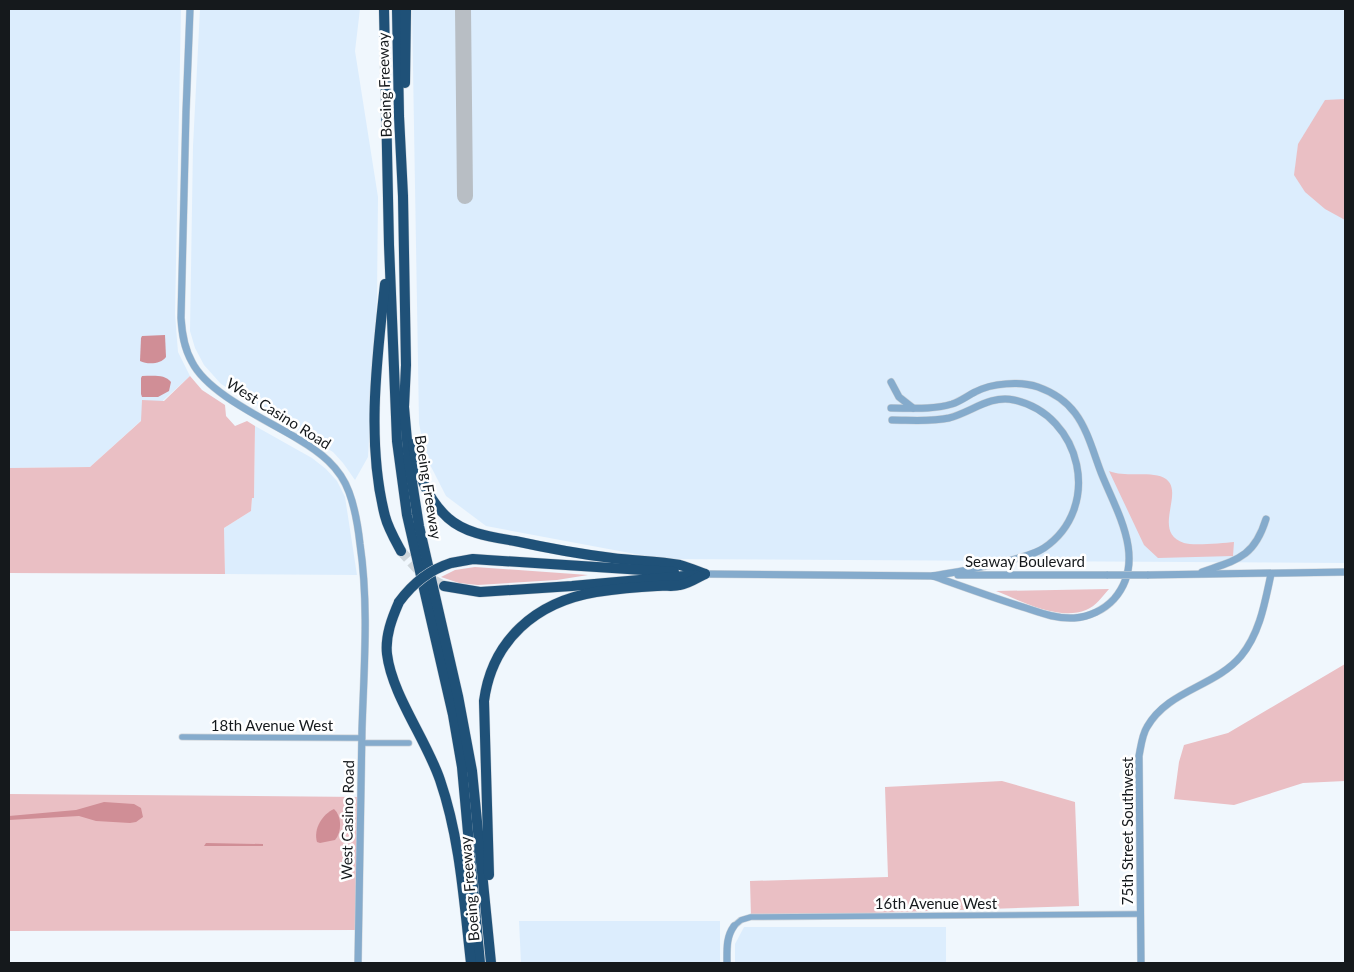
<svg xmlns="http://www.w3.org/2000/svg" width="1354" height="972" font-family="Lato,sans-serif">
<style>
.built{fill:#dcedfd}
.green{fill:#eabfc4}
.water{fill:#d08e96}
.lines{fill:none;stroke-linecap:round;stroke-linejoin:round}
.taxiway{stroke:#b8bec4;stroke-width:16}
.motorway-tunnel{stroke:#cfd6db;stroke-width:10;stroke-dasharray:10 5;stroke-linecap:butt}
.minor-casing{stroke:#cdd3d9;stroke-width:7}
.tertiary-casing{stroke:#cdd3d9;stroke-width:8}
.motorway-casing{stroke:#cdd3d9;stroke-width:11}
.minor{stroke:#85abcc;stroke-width:5.5}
.tertiary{stroke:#85abcc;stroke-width:7}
.motorway{stroke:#1f5178;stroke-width:10}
.tertiary-bridge-casing{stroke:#cdd3d9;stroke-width:8;stroke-linecap:butt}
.motorway-bridge-casing{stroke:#cdd3d9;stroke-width:11;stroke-linecap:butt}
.tertiary-bridge{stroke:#85abcc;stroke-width:7}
.motorway-bridge{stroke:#1f5178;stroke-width:10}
.labels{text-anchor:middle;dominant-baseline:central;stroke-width:5;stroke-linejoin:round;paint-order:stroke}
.street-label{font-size:15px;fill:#15191c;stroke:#fff}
</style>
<rect width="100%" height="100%" fill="#f0f7fd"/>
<!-- built -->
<g class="built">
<polygon points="10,9 181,9 175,314 178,352 190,376 90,467 9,468"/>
<polygon points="200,9 360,9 355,51 378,197 377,298 368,457 355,480 343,463 333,452 221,384 204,365 195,348 190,331 193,146"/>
<polygon points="412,9 1345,9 1345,563 662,559 486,526 446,496 425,455 419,423"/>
<polygon points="255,426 312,458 326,469 337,481 345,497 357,575 225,574 224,528 251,511 252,498 254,498"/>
<polygon points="519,921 720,921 720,963 521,963"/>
<polygon points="744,927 946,927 946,963 735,963 735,944"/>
</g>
<!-- green -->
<g class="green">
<polygon points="1345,99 1345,220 1325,209 1305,192 1294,175 1298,144 1325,100"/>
<polygon points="190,376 202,390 225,405 226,416 235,426 247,421 255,426 254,498 252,498 251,511 224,528 225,574 9,573 9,468 90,467 141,421 142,400 164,401"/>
<path d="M1109,471C1126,478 1153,470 1166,479C1185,493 1151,532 1184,543C1193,546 1223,543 1234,542L1233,556L1158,558L1144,545Z"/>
<polygon points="475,567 588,575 557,580 478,585 459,583 441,577 455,570"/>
<path d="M1109,589C1102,597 1096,606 1086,610C1059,621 1021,601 996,591Z"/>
<polygon points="1345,664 1345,781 1303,783 1234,805 1174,799 1179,762 1184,745 1228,733"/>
<polygon points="1002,781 1075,802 1079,906 751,917 750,881 888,877 885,787"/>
<polygon points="9,794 361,797 358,930 9,931"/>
</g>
<!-- water -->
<g class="water">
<path d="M165,335L166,357C161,364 148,365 140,361L141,338L142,336Z"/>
<path d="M142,376C152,376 165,374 171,382L169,391L158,397H142L141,394V378Z"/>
<polygon points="104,802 134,804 141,808 143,817 136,822 130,823 96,821 79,816 9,820 9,816 76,810"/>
<path d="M334,809C342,816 342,832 335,840L320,843L317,842C313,828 323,814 334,809Z"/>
<polygon points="206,843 263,844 263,846 204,846"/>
</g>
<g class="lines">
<!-- taxiway -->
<polyline class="taxiway" points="463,9 465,196"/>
<!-- motorway-tunnel -->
<polyline class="motorway-tunnel" points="401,551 421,573 444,586"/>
<defs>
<g id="minor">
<polyline points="182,737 362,738"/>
<polyline points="362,743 409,743"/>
<polyline points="734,926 741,920 751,917 1140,914"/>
</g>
<g id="tertiary">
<path d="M190,9L186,112L181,318C182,334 184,348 192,362C208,394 267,420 298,439C320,452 340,467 349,492C355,508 358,526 360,544C369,605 364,667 362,729C360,807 359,885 358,963"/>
<polyline points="891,382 899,397 913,408"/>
<path d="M891,408C911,408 932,410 952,404C961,401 967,396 975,392C992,383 1020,381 1038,387C1052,392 1066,401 1075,413C1088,430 1094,455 1102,475C1118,514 1147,561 1114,599C1104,610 1089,617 1074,618C1057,619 1041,613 1026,608C994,598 964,587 933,576"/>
<path d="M892,420C910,420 931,422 949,418C972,412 989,395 1014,400C1082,415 1103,508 1044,548C1035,554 1025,556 1015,559C988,567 961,571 933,576"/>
<path d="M1202,572C1236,560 1254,558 1266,519"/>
<polyline points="705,574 937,576"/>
<polyline points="958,575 1108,575"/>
<polyline points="1147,575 1345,572"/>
<path d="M727,963C727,949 726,937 734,926"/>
<path d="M1141,963L1139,756C1141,746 1142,735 1147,727C1168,690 1215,687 1241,656C1260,633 1265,602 1271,574"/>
</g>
<g id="motorway">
<polyline points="384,9 389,245 397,441 407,515 453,715 462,767 480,963"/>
<polyline points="397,9 399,116 403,196 406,365 404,407 409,463 419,526 458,696 472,771 491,963"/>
<polyline points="405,83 406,9"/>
<path d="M385,284C377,358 366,442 385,516C388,528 395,540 401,551"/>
<path d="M413,444C417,472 426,498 448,518C466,534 492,537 515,541C547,548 579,554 612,558C634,561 658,561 680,565C688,567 697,571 705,574"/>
<polyline points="451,563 473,559 487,560 674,572"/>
<polyline points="444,586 480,592 572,586 696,575"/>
<path d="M399,602C392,618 385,636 387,654C392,695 426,739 440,780C460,838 464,902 471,963"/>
<path d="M489,875L484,701C492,640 536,602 596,592C616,589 637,587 657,586C665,585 673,587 680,585C688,584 697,578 705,574"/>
</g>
</defs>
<!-- minor casing -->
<use href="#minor" class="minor-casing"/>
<!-- tertiary casing -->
<use href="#tertiary" class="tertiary-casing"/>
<!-- motorway casing -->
<use href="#motorway" class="motorway-casing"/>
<!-- minor -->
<use href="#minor" class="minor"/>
<!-- tertiary -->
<use href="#tertiary" class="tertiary"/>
<!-- motorway -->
<use href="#motorway" class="motorway"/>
<defs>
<polyline id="tertiary-bridge" points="1108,575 1147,575"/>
<path id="motorway-bridge" d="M399,602C413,583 429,570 451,563"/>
</defs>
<!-- tertiary-bridge casing -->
<use href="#tertiary-bridge" class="tertiary-bridge-casing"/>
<!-- motorway-bridge casing -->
<use href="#motorway-bridge" class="motorway-bridge-casing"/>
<!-- tertiary-bridge -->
<use href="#tertiary-bridge" class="tertiary-bridge"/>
<!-- motorway-bridge -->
<use href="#motorway-bridge" class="motorway-bridge"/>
</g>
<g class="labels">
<!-- street labels -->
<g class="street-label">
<text transform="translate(384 85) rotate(-92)">Boeing Freeway</text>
<text transform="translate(279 413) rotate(32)">West Casino Road</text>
<text transform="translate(429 487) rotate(81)">Boeing Freeway</text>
<text x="1025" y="561">Seaway Boulevard</text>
<text x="272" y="725">18th Avenue West</text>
<text transform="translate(347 820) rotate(-89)">West Casino Road</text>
<text transform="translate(1127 831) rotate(-90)">75th Street Southwest</text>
<text transform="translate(469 889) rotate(-95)">Boeing Freeway</text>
<text x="936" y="903">16th Avenue West</text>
</g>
</g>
<!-- border -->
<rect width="1354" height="972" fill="none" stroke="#15191c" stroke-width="20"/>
</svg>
